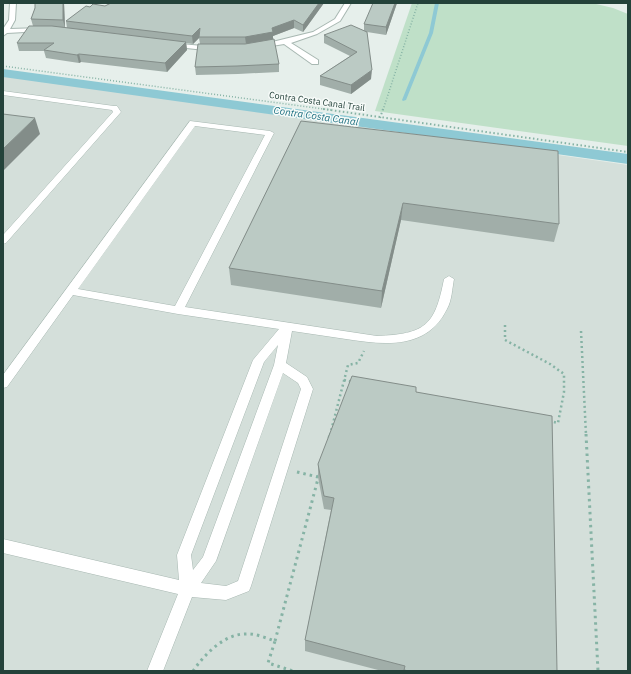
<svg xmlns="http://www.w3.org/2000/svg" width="631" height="674" font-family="'IBM Plex Sans',sans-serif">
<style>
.built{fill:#d4dfda}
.green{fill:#bfe0c8}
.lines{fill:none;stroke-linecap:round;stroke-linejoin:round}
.stream{fill:#8ec9d4;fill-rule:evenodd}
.canal{fill:#8ec9d4;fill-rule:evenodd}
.service-casing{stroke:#a8b8b2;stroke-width:1}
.minor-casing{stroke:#a8b8b2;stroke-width:2}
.path-far3{stroke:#86b3a5;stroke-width:1.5;stroke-dasharray:1 2;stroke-linecap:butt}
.path-far2{stroke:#86b3a5;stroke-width:2;stroke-dasharray:1.5 2.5;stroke-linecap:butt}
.path-far1{stroke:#86b3a5;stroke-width:2.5;stroke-dasharray:2 3;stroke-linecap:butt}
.path{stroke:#86b3a5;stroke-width:3;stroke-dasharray:2.5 4;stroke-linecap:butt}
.service{fill:#fff;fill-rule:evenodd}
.minor{fill:#fff;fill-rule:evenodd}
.wall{fill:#a1aea9}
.shaded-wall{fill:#838d89}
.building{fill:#bbcac4;stroke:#838d89}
.labels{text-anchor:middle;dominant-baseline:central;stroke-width:3;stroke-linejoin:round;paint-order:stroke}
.far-street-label{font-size:9px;fill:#24423a;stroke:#f7fbf9}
.far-water-label{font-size:10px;font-style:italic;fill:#1c6f80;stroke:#f7fbf9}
</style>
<rect width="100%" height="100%" fill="#e6efeb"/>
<!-- built -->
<polygon class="built" points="3,75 628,165 628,671 3,671"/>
<!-- green -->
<polygon class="green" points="412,3 592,3 613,8 628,14 628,146 375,111"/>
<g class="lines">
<!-- stream -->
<polygon class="stream" points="435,3 439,3 433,33 406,100 403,101 402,100 429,33"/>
<!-- canal -->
<polygon class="canal" points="3,69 628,154 628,164 3,77"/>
<defs>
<g id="service">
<polygon points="3,91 114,106 117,106 121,112 6,243 3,244 3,235 113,112 112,110 3,95"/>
<path d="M190,121L270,131L274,133L185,307L377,336C425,334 435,326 444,279L449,276L454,279C452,289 452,300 447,309C427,350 385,345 346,339C328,336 310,334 292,331L286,363L307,377L313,389L251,586L249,591L226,600L192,597L163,671H147L178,594L3,553V539L179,580L177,555L253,360L279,329L178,314L73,295L7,387L3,388V375ZM195,126L265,135L175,306L78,289ZM278,345L274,365L203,557L193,570L191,555L264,362ZM283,373L298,383L301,389L238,581L226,586L201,583L216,561Z"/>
</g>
<g id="minor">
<polygon points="10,3 16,3 15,20 10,29 41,28 43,29 43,31 7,33 3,36 3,29 9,20"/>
<polygon points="345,3 351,3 340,21 317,34 291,43 318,60 318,64 312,64 284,44 260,48 256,46 313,32 335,19"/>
<polygon points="170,43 214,47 218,49 214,51 168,46 168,44"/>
</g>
</defs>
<!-- service casing -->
<use href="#service" class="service-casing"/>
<!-- minor casing -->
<use href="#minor" class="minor-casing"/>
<!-- path-far3 -->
<g class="path-far3">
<polyline points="3,66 331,110"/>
<polyline points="383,110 418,3"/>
</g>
<!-- path-far2 -->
<g class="path-far2">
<polyline points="323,109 628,152"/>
<polyline points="380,118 383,109"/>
</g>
<!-- path-far1 -->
<g class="path-far1">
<polyline points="505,325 505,340 550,364 564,374 564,392 558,423 550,421"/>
<polyline points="581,331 586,435"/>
<polyline points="344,380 353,382"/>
<polyline points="330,435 348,365 358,363 364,351"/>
</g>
<!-- path -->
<g class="path">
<polyline points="586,434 598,671"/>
<polyline points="329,438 330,434"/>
<polyline points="297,472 318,477"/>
<polyline points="275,641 319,475"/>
<path d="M193,671C204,655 224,634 245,634C255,633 266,638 275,641L268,663L293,671"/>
</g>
<!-- service -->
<use href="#service" class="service"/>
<!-- minor -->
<use href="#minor" class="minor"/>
</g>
<!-- wall -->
<g class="wall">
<polygon points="64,3 65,27 67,28 66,21 90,7 105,6 111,3 324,3 303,32 294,28 273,36 273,39 279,64 279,72 238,74 196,75 195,67 200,44 199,38 193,44 186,43 187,50 167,72 81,62 79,63 46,58 44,51 19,51 17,43 33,26 31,19 35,8"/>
<polygon points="397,3 386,35 367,32 371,79 351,94 320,85 320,76 350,56 324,43 324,35 364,30 364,24"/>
<polygon points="301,121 559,224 554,242 401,220 381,308 231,285 229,268"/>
<polygon points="416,392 557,671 382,671 305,651 305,640 331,510 324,509 318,477 318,464"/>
</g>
<!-- shaded-wall -->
<g class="shaded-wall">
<polygon points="63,3 64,3 65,28 63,20"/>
<polygon points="319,3 324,3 303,32 303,25"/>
<polygon points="395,3 397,3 386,35 386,27"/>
<polygon points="294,20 294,28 273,36 273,40 246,44 245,37"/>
<polygon points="200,28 199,38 193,44 192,36"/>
<polygon points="186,42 187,50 167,72 165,63"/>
<polygon points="79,54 81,62 79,63 77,55"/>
<polygon points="372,70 371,79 351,94 351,85"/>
<polygon points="35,118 40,134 3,171 3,149"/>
<polygon points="403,203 401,220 381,308 382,291"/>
</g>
<!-- building -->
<g class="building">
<polygon points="35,3 63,3 63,20 31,19 35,8"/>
<polygon points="111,3 319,3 303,25 294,20 272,28 273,32 245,37 199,37 200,28 192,36 66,21 86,6 90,7 93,4 105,6"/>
<polygon points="373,3 395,3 386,27 364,24"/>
<polygon points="351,25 367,32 372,70 351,85 320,76 357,52 324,35"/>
<polygon points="29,26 52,26 186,42 165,63 79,54 77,55 44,50 54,43 17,43"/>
<polygon points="274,39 279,64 237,66 195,67 198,44 245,44"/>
<polygon points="3,114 35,118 3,149"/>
<polygon points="301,121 558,151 559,224 403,203 382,291 229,268"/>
<polygon points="352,376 416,387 416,392 552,416 557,671 409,671 404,670 405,666 305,640 334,498 324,496 318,464"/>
</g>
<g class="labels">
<!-- far-street labels -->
<g class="far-street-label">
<text transform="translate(317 101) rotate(8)">Contra Costa Canal Trail</text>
</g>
<!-- far-water labels -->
<g class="far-water-label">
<text transform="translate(316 116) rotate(8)">Contra Costa Canal</text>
</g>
</g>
<!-- border -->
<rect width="631" height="674" fill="none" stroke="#24423a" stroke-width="8"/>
</svg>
